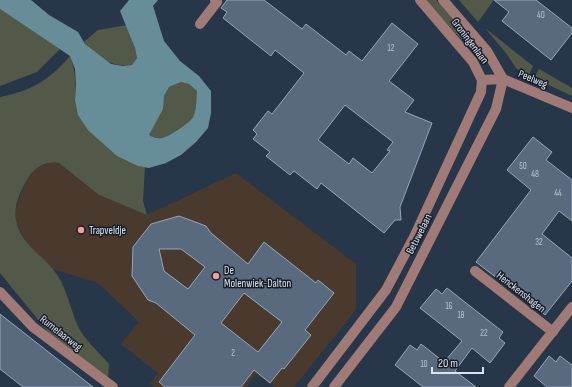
<svg xmlns="http://www.w3.org/2000/svg" width="572" height="387" font-family="'Sofia Sans Condensed',sans-serif">
<style>
.industrial{fill:#493a2d}
.green{fill:#525948}
.water{fill:#678e98;fill-rule:evenodd}
.building{fill:#59697e;stroke:#95a6bd;fill-rule:evenodd}
.lines{fill:none;stroke-linecap:round;stroke-linejoin:round}
.minor{stroke:#9f7a77;stroke-width:10}
.poi-dot{fill:#f59b99;stroke:#171d26;stroke-width:1.5}
.labels{text-anchor:middle;dominant-baseline:central;stroke-width:3;stroke-linejoin:round;paint-order:stroke}
.number-label{font-size:9px;fill:#bac5d4}
.street-label{font-size:11px;fill:#dbe4f0;stroke:#171d26}
.poi-label{font-size:11px;fill:#dbe4f0;stroke:#171d26;text-anchor:start}
</style>
<rect width="100%" height="100%" fill="#283649"/>
<!-- industrial -->
<polygon class="industrial" points="52,162 59,163 99,195 147,215 236,173 356,264 356,310 294,387 274,387 256,374 246,387 154,387 150,384 158,373 121,344 139,322 98,283 53,269 33,250 24,238 16,222 15,211 25,183 34,170 41,166"/>
<!-- green -->
<g class="green">
<polygon points="425,0 436,0 468,35 462,40"/>
<polygon points="459,0 494,0 478,22"/>
<polygon points="0,9 60,49 37,72 0,86"/>
<path d="M127,25L135,48L137,58L132,65C113,68 96,57 84,42L98,30Z"/>
<polygon points="485,28 533,66 529,75 517,69 505,52"/>
<path d="M70,56C76,72 76,83 75,100L138,166L145,167L143,201L147,215L99,195L59,163C47,161 37,166 30,175C22,187 13,205 16,220C19,241 40,254 52,268C66,284 69,305 77,324C84,340 98,351 109,364L108,379L49,333L0,273V97C33,90 48,81 70,56Z"/>
<polygon points="539,69 572,88 572,96 534,78"/>
<path d="M181,82L189,84L197,91C196,100 197,109 193,117C190,123 168,137 162,138C158,139 153,137 149,135L162,109L164,96L169,87Z"/>
</g>
<!-- water -->
<path class="water" d="M0,0H31L49,15L78,32L85,44L111,64L123,66L132,65L137,58L135,48L120,11L129,0H158L153,6L164,41L180,61L199,76L211,91V113L208,128L196,142L181,155L166,163L149,168L138,166L117,156L88,130L78,115L75,100L76,85L75,69L70,56L0,9ZM181,82L189,84L197,91C196,100 197,109 193,117C190,123 168,137 162,138C157,139 153,137 149,135L163,109L164,96L169,87Z"/>
<!-- building -->
<g class="building">
<path d="M227,0H264L302,29L306,24L346,55L349,51L362,61L392,23L418,44L389,81L414,100L405,112L432,123L400,207L401,220H395L384,233L321,183L317,189L294,171L290,175L266,156L270,152L253,139L257,134L253,130L268,111L272,114L304,73L275,50L271,56L223,18L227,12L221,8ZM345,105L393,142L387,150L390,151L372,173L353,158L349,164L318,140Z"/>
<polygon points="494,0 536,0 572,28 572,33 551,60 502,21 509,12"/>
<polygon points="533,137 552,152 546,160 572,180 572,221 559,211 542,234 572,258 572,281 545,315 476,262 531,190 507,170"/>
<path d="M179,216L206,226L211,233L248,264L264,242L316,283L318,280L334,293L305,330L311,335L284,369L282,368L270,383L254,370L241,387H165L159,382L195,335L156,303L148,300L132,276L133,247L151,224ZM159,249H181L205,267L188,289L164,271ZM244,293L282,322L258,352L221,323Z"/>
<polygon points="447,288 503,332 499,338 505,343 490,363 472,348 455,371 476,387 423,387 395,365 410,345 417,350 421,344 444,362 462,341 420,308 436,289 442,294"/>
<polygon points="0,314 93,387 23,387 0,369"/>
<polygon points="549,356 556,362 560,356 572,365 572,387 547,387 534,376"/>
</g>
<g class="lines">
<!-- minor -->
<g class="minor">
<polyline points="420,0 473,62 482,80"/>
<polyline points="443,0 487,51 503,79"/>
<polyline points="200,24 217,2 215,0"/>
<polyline points="482,80 503,79 572,108"/>
<polyline points="475,271 553,332"/>
<polyline points="0,292 33,327 113,387"/>
<polyline points="312,387 386,290 414,237 481,92 482,80"/>
<polyline points="334,387 396,307 496,109 503,79"/>
<polyline points="509,387 572,307"/>
</g>
</g>
<!-- markers -->
<g class="poi-dot">
<circle cx="81" cy="230" r="4"/>
<circle cx="216" cy="276" r="4"/>
</g>
<g class="labels">
<!-- number labels -->
<g class="number-label">
<text x="541" y="15">40</text>
<text x="391" y="48">12</text>
<text x="523" y="166">50</text>
<text x="535" y="174">48</text>
<text x="558" y="193">44</text>
<text x="539" y="242">32</text>
<text x="449" y="306">16</text>
<text x="461" y="315">18</text>
<text x="484" y="333">22</text>
<text x="233" y="353">2</text>
<text x="424" y="364">10</text>
</g>
<!-- street labels -->
<g class="street-label">
<text transform="translate(470 41) rotate(53)">Groningenlaan</text>
<text transform="translate(533 79) rotate(23)">Peelweg</text>
<text transform="translate(419 234) rotate(-63)">Betuwelaan</text>
<text transform="translate(521 292) rotate(38)">Henckenshagen</text>
<text transform="translate(61 333) rotate(38)">Rumelaarweg</text>
</g>
<!-- poi labels -->
<g class="poi-label">
<text x="89" y="230">Trapveldje</text>
<text x="224" y="270">De<tspan x="224" dy="13">Molenwiek-Dalton</tspan></text>
</g>
</g>
<!-- scale -->
<path d="M432 367v6h51v-6" fill="none" stroke="#dbe4f0" stroke-width="2"/>
<text x="438" y="367" font-size="12" fill="#dbe4f0" stroke="#171d26" stroke-width="3" paint-order="stroke">20 m</text>
</svg>
